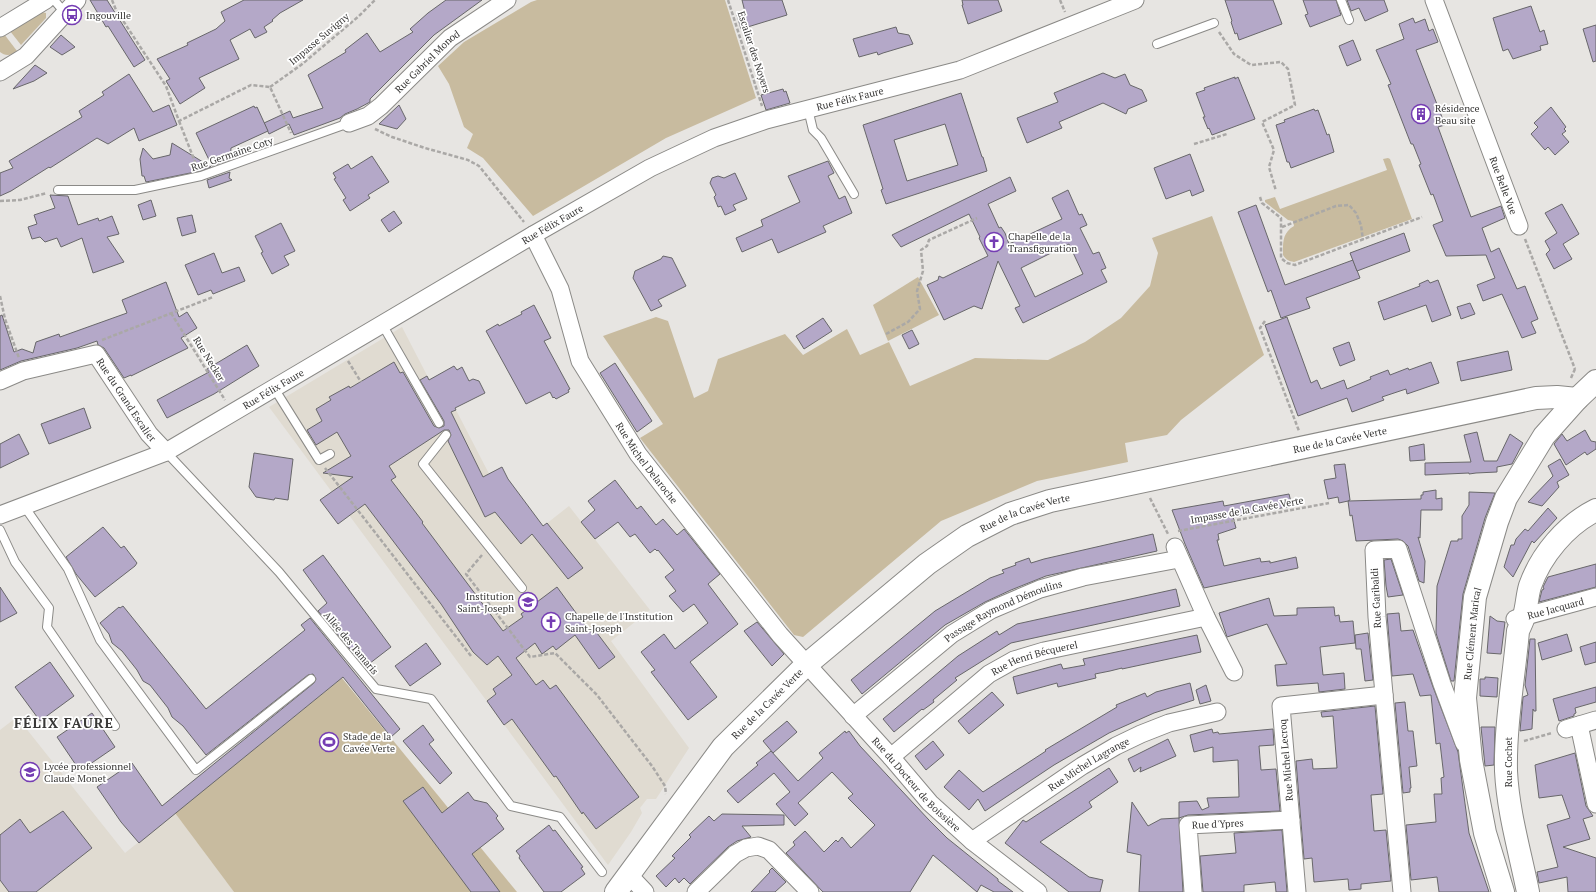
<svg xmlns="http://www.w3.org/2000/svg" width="1596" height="892" font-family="'PT Serif',serif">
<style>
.built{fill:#e0dbd1}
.green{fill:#c8bb9f}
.building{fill:#b4a8c8;stroke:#68676a;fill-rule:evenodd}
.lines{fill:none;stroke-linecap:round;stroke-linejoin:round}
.lane-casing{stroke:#8b8a87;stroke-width:10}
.street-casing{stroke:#8b8a87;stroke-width:19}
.secondary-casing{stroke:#8b8a87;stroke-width:24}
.path{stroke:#aaa8a6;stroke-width:2.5;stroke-dasharray:4 2;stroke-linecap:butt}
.lane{stroke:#fff;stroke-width:8}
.street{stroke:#fff;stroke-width:17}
.secondary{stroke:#fff;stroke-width:22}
.labels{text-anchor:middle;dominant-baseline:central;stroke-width:3.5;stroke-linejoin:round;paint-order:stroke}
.poi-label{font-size:10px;fill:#393837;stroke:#fff;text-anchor:start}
.street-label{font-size:10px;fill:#393837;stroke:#fff}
.district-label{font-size:14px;font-weight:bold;letter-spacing:1px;fill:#393837;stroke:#fff}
</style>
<rect width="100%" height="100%" fill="#e7e5e2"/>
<!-- built -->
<g class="built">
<polygon points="402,327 447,414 456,410 499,493 532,535 569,506 650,610 611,641 689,748 656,799 647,799 640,808 642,813 631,832 608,865 269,407"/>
<polygon points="17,717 125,853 175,813 234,892 0,892 0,730"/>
</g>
<!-- green -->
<g class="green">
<polygon points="537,0 725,0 756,98 666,138 533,216 483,158 467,148 473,134 464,127 449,84 438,66 464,42 531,2"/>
<polygon points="42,12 46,13 46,18 21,45 10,31"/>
<path d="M4,34L17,51C12,55 6,57 0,52V37Z"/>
<path d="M1388,158L1390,159L1412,219L1294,262C1289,261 1286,260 1283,255C1283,243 1282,233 1294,226L1293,221L1288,220L1265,202V200L1275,197L1280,209L1387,170L1383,159Z"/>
<polygon points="1212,216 1264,355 1181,420 1167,435 1125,443 1128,462 1037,481 941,521 803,637 794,635 640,438 663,424 603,336 656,317 668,321 694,398 708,391 718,359 785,334 803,355 847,329 860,355 889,342 910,386 975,358 1048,360 1085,342 1121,318 1150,286 1158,253 1152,238"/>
<polygon points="918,277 939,315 888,341 873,305"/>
<polygon points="342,678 517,892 234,892 175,813"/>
</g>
<!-- building -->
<g class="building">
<polygon points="90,0 107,0 145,60 134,67 108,26 106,27"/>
<polygon points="244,0 303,0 280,13 272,20 273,21 264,27 267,32 255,38 250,29 230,40 239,59 199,78 205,88 180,104 166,81 170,79 157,59 188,45 187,43 216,29 225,21 221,12"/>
<polygon points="446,0 482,0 434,35 370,99 370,102 357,109 345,114 340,118 294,135 289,124 269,134 264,123 290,111 293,118 323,108 308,75 346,52 345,50 367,33 380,52 413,32 410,29 428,13"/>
<polygon points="742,0 782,0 787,15 741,29 737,15 745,12"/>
<polygon points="962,0 998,0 1002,11 968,24 962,5 963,5"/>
<polygon points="1225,0 1273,0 1282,24 1239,40 1237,33 1235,34 1231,22 1232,21"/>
<polygon points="1303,0 1336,0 1341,15 1310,27 1305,15 1308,14"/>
<polygon points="1347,0 1384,0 1388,11 1365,21 1359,8 1351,11"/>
<polygon points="1531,6 1540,32 1544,30 1548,44 1540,46 1541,50 1513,59 1508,49 1503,51 1493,18"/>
<polygon points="1413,18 1415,23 1425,19 1429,31 1433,29 1438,42 1416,50 1445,125 1438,127 1471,217 1501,206 1505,218 1482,228 1491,252 1499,248 1517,289 1525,286 1538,319 1531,322 1536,333 1522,338 1502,294 1483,301 1477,285 1495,278 1486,255 1446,256 1433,225 1443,221 1433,194 1431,195 1419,165 1421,164 1413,144 1411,144 1388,85 1391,84 1376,50 1404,39 1399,24"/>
<polygon points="1596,25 1596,61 1593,62 1583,29"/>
<polygon points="896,27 898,33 909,35 913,44 883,53 878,55 877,52 859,57 853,39"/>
<polygon points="61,35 75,47 62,55 50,47"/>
<polygon points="1353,40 1361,60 1347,66 1339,46"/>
<polygon points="35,65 47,73 34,81 13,89"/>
<polygon points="1103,73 1115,78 1125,74 1130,85 1142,90 1147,101 1128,109 1126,114 1103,103 1059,122 1062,128 1027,143 1017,118 1058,102 1054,93"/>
<polygon points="129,74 153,112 169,105 177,125 139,141 134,128 108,144 97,138 50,168 49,167 11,191 0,196 0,173 13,168 9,161 82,117 79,111 104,95 102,92"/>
<polygon points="1235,77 1235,79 1238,77 1255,119 1212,135 1209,128 1208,129 1203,117 1205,117 1196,93 1205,90 1204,88"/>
<polygon points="783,89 784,92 786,91 790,103 766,110 761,95"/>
<path d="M961,93L982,157H983L987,171L886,204L881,190L883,189L863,125ZM945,124L958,165L907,181L894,140Z"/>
<polygon points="399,105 406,119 397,129 379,124"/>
<polygon points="254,106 255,108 257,107 268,131 231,148 230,160 212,166 196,133"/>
<polygon points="1551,107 1566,127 1564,129 1566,131 1562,134 1569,142 1555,155 1548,147 1545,150 1531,134 1538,127 1534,123"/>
<polygon points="1314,109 1315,111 1318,110 1327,135 1329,134 1334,152 1291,168 1289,162 1287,162 1276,125 1285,122 1284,120"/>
<polygon points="172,143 211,167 200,171 146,182 144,176 142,176 140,159 143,148 153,159 170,155"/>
<polygon points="1190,154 1204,191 1192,196 1190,190 1166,199 1154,168"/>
<polygon points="372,156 389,182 368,195 370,198 350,211 343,200 346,198 334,179 336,178 333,173 348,164 351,169"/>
<polygon points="828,161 834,173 828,176 839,199 845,196 852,213 823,226 826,232 778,253 772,239 742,252 736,238 763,226 761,220 800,202 788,176"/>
<polygon points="230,172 229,178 232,180 209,188 207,180"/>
<polygon points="735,173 747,199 733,205 736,210 725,215 721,206 718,207 714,197 716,195 710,183 712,178 718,176 724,178"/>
<path d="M1010,177L1016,191L988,204L999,228L1001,227L1005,233L1009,244L1062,219L1052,198L1068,190L1079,215L1082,214L1087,225L1080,228L1093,254L1099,252L1106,268L1101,270L1107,282L1023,323L1015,308L1020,306L998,261L982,309L974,306L944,320L927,285L938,280L939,276L943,278L988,256L979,238L980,237L969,214L901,247L892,235ZM1069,244L1083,274L1035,297L1021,268Z"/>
<polygon points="50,195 68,196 78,225 98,218 99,221 112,216 119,234 107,237 124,262 93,273 82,238 61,247 57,238 45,242 40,237 32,239 28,227 37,224 34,215 55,208"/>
<polygon points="151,200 156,216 143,220 138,205"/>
<polygon points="1562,204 1579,234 1563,244 1572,259 1554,269 1546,254 1550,250 1545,241 1557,233 1545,213"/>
<polygon points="1256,205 1285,285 1353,260 1360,278 1306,298 1310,308 1281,318 1271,290 1268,292 1238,212"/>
<polygon points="394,211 402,223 389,232 381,220"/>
<polygon points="192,215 196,232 182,236 177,218"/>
<polygon points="281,223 295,251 284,256 289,265 272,274 261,253 263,252 255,236"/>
<polygon points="1404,233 1410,251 1357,271 1350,253"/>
<polygon points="214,253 222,273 239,267 245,281 213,294 211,290 198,295 185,265"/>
<polygon points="663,256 672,258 686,286 658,300 662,306 651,311 633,278 635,271 661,259"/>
<polygon points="1428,280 1430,283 1438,280 1451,315 1432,322 1426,305 1384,320 1378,302 1420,286 1419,284"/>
<polygon points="166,282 179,317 187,312 197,328 181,338 188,348 131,376 131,375 124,378 104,348 98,345 97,341 77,348 21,361 0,370 0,316 2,315 14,352 22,349 33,353 36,342 59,334 60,337 127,313 122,300"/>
<polygon points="1470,303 1475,314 1461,319 1457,307"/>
<polygon points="534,305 551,338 544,341 570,389 568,390 569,392 556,399 554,397 553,398 550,392 526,404 486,331 498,324 499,326 522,314 521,312"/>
<polygon points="1287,317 1311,383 1317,380 1321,389 1344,380 1347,389 1371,379 1370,377 1388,370 1390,375 1408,368 1409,370 1431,362 1439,383 1407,394 1406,389 1382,397 1384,400 1352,412 1347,398 1298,416 1265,325"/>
<polygon points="823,318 832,331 804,349 796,336"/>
<polygon points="912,330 919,344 909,349 902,335"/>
<polygon points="1349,342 1355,360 1340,366 1333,348"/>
<polygon points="247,345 259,366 214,394 167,418 157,400 209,372 207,369"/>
<polygon points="1508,351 1512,370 1461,381 1457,362"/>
<polygon points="394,362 400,373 403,372 434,426 439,428 444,426 444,421 420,380 427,376 429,380 454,366 457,370 462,367 469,381 473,379 479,381 485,393 455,408 456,410 451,412 483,477 502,467 508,479 543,526 547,523 583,568 568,579 532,534 521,544 495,512 485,517 448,441 451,435 449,430 444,430 389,466 396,477 391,480 423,522 422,523 503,631 523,617 521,614 557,587 590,632 594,629 615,657 599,669 575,635 556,650 553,646 542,654 535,643 516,658 536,685 543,680 550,689 556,685 639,797 596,829 583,812 582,814 556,776 554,777 512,719 504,725 487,701 496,694 493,689 512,675 498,656 487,665 473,652 441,604 365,504 338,524 320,500 353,477 323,473 351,456 337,432 316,445 307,430 322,421 316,409 331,400 329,397 349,386 350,388"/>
<polygon points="615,363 652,421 637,432 600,373"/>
<polygon points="84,408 91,428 49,444 41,424"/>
<polygon points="1585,430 1591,441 1596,442 1596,449 1587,455 1585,452 1566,465 1554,444 1562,434 1567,441"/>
<polygon points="1477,432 1484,461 1497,461 1510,434 1523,443 1512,464 1497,467 1497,472 1476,473 1469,474 1469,473 1425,475 1425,463 1471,462 1464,435"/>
<polygon points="19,434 29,454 0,468 0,444"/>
<polygon points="1424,444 1425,460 1410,461 1409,447"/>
<polygon points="254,453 293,459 288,500 275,498 274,500 256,497 249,487"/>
<polygon points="1560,459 1569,475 1557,482 1559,487 1542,506 1528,502 1553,476 1548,466"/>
<polygon points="1345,464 1350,500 1348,501 1421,499 1421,495 1423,495 1423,492 1436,490 1436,499 1442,498 1442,510 1421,510 1420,538 1418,537 1425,561 1424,583 1419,581 1408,546 1403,541 1398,539 1356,541 1352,515 1350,516 1348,501 1339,503 1338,497 1328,499 1324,480 1336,478 1334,465"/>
<polygon points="615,480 637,509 641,506 656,525 663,519 677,535 684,529 720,574 708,584 738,624 690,662 717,697 688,720 651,672 655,670 641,652 664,634 675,649 708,623 694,604 683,612 669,596 676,591 665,577 674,570 658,550 657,551 655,549 650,553 635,534 630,537 618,522 595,539 581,522 595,510 588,501"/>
<polygon points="1469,492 1495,493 1485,518 1463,594 1454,681 1451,681 1436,633 1437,586 1451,541 1458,541 1458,539 1462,539 1462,516 1469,505"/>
<polygon points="1289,494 1292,506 1233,517 1236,528 1218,534 1219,540 1217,540 1224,566 1260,558 1261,562 1270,561 1270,563 1296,557 1298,568 1204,588 1185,544 1172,510 1223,501 1224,506"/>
<polygon points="1548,508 1557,518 1534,543 1532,541 1513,577 1504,567 1511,545 1514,545 1516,539 1525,529 1528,531"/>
<polygon points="103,527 121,548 124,546 137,563 135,566 95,597 76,574 66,557"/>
<polygon points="1153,534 1157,551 1046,576 1011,590 985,602 945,625 862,694 851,680 935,611 990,578 1004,573 1002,570 1016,565 1015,563 1029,558 1031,563 1044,559"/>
<polygon points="323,555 391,647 365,667 318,611 327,603 303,570"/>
<polygon points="1391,559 1403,595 1388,597 1386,586 1384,560"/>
<polygon points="1596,564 1596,587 1539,602 1542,590 1544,589 1543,587 1548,577"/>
<polygon points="0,587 17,613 0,622"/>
<polygon points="1176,589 1180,606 1011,643 955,678 957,680 933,700 934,702 923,710 922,709 894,732 883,719 958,656 997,631 999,635 1017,624"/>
<polygon points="1269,598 1274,616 1297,615 1297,608 1334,607 1335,616 1339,615 1340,622 1353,621 1355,643 1320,647 1323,675 1344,673 1345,689 1319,692 1318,683 1277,686 1275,665 1287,664 1267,624 1227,637 1219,613"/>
<polygon points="123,606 206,709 305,630 301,625 310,618 400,729 391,737 343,677 139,843 121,822 97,787 132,763 162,806 314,683 316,679 313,674 308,675 206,755 183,726 172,717 168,708 150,685 143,681 137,670 122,651 112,643 109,634 100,623 119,607 120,608"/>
<polygon points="1399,613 1401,631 1413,630 1433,687 1458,752 1469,833 1489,892 1439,892 1437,877 1411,880 1406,825 1436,822 1434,794 1442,794 1441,778 1444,777 1440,743 1436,744 1431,695 1420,696 1413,674 1392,676 1387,614"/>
<polygon points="1490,616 1497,621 1505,622 1501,654 1487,653"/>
<polygon points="757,622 784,654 772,666 744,631"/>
<polygon points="1368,633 1373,680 1365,681 1361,649 1356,649 1355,635"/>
<polygon points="1567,634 1572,651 1542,660 1538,643"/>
<polygon points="1197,635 1201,652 1122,669 1122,668 1110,671 1095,674 1096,678 1058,687 1057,683 1017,694 1013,677 1061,664 1063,669 1085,665 1083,659"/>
<polygon points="1530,639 1535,639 1536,711 1534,711 1533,709 1532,729 1520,731 1523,697 1528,695 1525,685"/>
<polygon points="1596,642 1596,662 1585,665 1580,647"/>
<polygon points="426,643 441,664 410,686 395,666"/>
<polygon points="50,662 74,696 40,721 15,687"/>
<polygon points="1485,677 1498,678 1497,697 1480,696 1480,679 1485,679"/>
<polygon points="1190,683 1194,700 1154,713 1109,733 1054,765 985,811 978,799 969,810 944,787 959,770 983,792 1046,751 1045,750 1117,707 1116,705 1145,693 1147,697 1156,692"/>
<polygon points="1206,685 1211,701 1200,704 1196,690"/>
<polygon points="1596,687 1596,702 1575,708 1576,713 1574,714 1574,716 1559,721 1553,699"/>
<polygon points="992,692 1004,705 969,734 958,721"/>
<polygon points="1405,702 1408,731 1413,731 1417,766 1409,767 1411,788 1410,788 1410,792 1403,793 1395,703"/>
<polygon points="1375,706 1383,794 1371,795 1374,831 1386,830 1391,881 1361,884 1361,889 1349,890 1348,879 1314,882 1312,858 1304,859 1296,761 1312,759 1313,769 1337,768 1333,716 1322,717 1321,712"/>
<polygon points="92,713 115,747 80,771 57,737"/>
<polygon points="787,721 797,732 773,753 763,741"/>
<polygon points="423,725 434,740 429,744 452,773 440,784 403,741"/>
<polygon points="1481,727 1495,727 1494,765 1485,766"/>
<polygon points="1212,729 1213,733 1218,732 1219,734 1273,729 1274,745 1259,746 1261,770 1276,769 1280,811 1188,815 1179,818 1179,802 1197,801 1202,810 1209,807 1207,798 1239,797 1238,760 1213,762 1213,747 1194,752 1190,735"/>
<polygon points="845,731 846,733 849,731 860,746 929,820 947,838 998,879 998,881 1013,892 994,892 981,885 977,892 933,855 910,892 823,892 786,853 795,845 793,842 805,831 824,852 836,840 838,842 842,837 851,848 875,825 848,798 853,794 832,772 798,803 808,814 795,826 776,804 790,792 774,773 738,803 727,791 758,765 756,763 771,751 798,781 823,758 819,753"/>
<polygon points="1168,739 1176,756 1140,772 1141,767 1134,772 1128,759"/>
<polygon points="933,741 944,755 926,770 915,756"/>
<polygon points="1575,753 1586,806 1593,816 1583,819 1590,839 1563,847 1596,858 1596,892 1568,892 1567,877 1539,883 1537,872 1558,867 1547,825 1570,818 1562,795 1539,798 1535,765"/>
<polygon points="1109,768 1118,782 1089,802 1092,807 1040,842 1089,877 1103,880 1100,892 1069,892 1005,843 1023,820 1026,822"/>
<polygon points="423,787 442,813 468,792 474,800 487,803 498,816 496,818 504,829 472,854 500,892 471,892 403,801"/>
<polygon points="1132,802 1148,826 1161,819 1179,818 1183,892 1139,892 1141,855 1127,852"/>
<polygon points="63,811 92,848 36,892 9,892 0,880 0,835 20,819 30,833"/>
<polygon points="722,814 784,815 784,825 742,826 751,837 737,841 728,847 690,884 684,878 679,883 675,878 666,887 656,876 675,858 672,856 691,837 689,835 709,816 714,821"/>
<polygon points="549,825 553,831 555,830 583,867 581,868 585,874 561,892 544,892 519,858 520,856 516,851"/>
<polygon points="1282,830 1287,892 1276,892 1275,882 1244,885 1244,892 1203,892 1200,856 1236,853 1234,833"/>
<polygon points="772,868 786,882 775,892 751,892 770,872 769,871"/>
</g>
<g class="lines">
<defs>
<g id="lane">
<polyline points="54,0 65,13"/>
<polyline points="1341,0 1349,20"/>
<polyline points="1157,44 1214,23"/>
<polyline points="808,109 813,130 821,138 854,194"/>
<polyline points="58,190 135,190 201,176 349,123"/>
<polyline points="382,324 439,423"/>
<polyline points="274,388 319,460 330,454"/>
<polyline points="446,435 423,464 522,588"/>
<polyline points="166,452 279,572 376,689 431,699 511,806 560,817 602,872"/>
<polyline points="24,506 68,569 100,640 196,770 311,679"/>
<polyline points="0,530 15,562 49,608 47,627 115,726"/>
</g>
<g id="street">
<path id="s1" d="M1434,0L1519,226"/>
<polyline points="0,28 46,0"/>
<polyline points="0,72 26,56 77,0"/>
<path id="s2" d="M349,123L368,116L381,106L450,38L507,0"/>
<path id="s3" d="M533,235L560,289L580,361L638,454L780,635L891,757L930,803L972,841L1038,892"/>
<path id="s4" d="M0,381L23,371L96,354L149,434L166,452"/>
<path id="s5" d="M0,515L166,452L533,235L650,168L714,138L766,120L960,70L1135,0"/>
<polyline points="1175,547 1206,617 1234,672"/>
<path id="s6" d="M1515,619L1596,597"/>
<path id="s7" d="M853,716L952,634L991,610L1040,589L1083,577L1179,559"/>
<polyline points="1579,725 1596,804"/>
<polyline points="1566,729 1596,720"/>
<path id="s8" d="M891,757L989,674L1014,660L1044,651L1206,617"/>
<path id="s9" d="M972,841L1082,766L1116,746L1141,734L1169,723L1217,712"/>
<polyline points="628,874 645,892"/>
<polyline points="696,892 735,854 746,848 758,846 769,850 810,892"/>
<path id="s10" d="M1193,892L1188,825L1291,820"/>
<polyline points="1297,892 1281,706 1384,695"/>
<polyline points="1402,892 1377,617 1374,550 1398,549 1442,684 1464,743"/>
</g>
<g id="secondary">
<path id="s11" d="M616,892L723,747L806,665L927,564L967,536L1010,514L1050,501L1536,398L1557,397L1577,399"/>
<path id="s12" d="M1503,892L1485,833L1471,760L1465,698L1475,597L1497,522L1506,498L1544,436L1577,399L1596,381"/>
<path d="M1528,892C1520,852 1508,812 1506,771C1505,725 1514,677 1518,631C1520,626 1523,621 1524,616C1527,606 1527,596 1530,586C1541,555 1566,525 1596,510"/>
</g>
</defs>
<!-- lane casing -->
<use href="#lane" class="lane-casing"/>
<!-- street casing -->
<use href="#street" class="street-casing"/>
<!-- secondary casing -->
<use href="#secondary" class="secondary-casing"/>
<!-- path -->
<g class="path">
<polyline points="112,0 116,10 166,86 179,121 251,85 270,87 291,133"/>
<polyline points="728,0 762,106"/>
<polyline points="1060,0 1065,12"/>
<polyline points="1219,32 1234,54 1251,65 1281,62 1288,69 1295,105 1262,122 1274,150 1269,167 1276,191"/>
<polyline points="270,87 301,65 359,16 375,0"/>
<polyline points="179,121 197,167"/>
<polyline points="375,129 392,137 425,148 468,160 479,166 524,222"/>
<polyline points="1194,144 1227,134"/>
<polyline points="1260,197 1262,203 1281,218 1281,258 1287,263 1295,265 1422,217"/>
<polyline points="0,201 20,200 47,193"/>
<polyline points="1282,227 1336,206 1349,205 1356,213 1361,225 1363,240"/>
<polyline points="1525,239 1575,369"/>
<polyline points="0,296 5,319 19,358"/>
<polyline points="171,313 225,400"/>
<polyline points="1265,321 1260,328 1299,431"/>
<polyline points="886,334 908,322 920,309 917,291 923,271 921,250 927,246 929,240 977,218"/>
<polyline points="102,340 213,297"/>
<polyline points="348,361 361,382"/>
<polyline points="1571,378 1575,369"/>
<polyline points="325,468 471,656"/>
<polyline points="1150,498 1168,534"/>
<polyline points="1178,531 1329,503"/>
<polyline points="482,555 466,574 530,657 555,653 597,695 652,766 665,786 666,794"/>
<polyline points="1524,741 1552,733"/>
</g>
<!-- lane -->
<use href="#lane" class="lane"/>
<!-- street -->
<use href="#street" class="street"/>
<!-- secondary -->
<use href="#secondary" class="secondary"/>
</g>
<!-- icons -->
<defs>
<symbol id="bus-ring" viewBox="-11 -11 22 22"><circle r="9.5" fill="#fff" stroke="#753db3" stroke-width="1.5"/><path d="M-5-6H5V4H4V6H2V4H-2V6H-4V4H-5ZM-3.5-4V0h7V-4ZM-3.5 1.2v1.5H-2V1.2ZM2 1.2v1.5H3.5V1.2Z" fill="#753db3"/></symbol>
<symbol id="building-ring" viewBox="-11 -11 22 22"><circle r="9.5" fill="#fff" stroke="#753db3" stroke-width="1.5"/><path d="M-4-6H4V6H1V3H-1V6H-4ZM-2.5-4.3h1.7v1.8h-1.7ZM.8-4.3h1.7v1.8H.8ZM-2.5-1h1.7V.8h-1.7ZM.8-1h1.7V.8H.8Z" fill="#753db3"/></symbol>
<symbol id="church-ring" viewBox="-11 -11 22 22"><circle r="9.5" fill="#fff" stroke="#753db3" stroke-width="1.5"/><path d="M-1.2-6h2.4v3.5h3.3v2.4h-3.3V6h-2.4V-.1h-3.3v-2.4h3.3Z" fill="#753db3"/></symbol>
<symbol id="school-ring" viewBox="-11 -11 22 22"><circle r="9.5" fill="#fff" stroke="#753db3" stroke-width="1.5"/><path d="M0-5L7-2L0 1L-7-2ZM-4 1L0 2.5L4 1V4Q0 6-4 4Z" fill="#753db3"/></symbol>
<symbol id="stadium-ring" viewBox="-11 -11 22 22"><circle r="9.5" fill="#fff" stroke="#753db3" stroke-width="1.5"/><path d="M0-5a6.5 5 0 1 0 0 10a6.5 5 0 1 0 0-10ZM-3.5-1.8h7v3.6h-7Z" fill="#753db3"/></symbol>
</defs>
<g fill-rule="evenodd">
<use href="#bus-ring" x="61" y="4" width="22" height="22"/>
<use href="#building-ring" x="1410" y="103" width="22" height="22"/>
<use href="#church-ring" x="983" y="231" width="22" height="22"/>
<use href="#school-ring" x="517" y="591" width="22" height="22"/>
<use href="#church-ring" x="540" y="611" width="22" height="22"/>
<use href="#stadium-ring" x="318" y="731" width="22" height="22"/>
<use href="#school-ring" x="19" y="761" width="22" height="22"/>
</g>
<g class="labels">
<!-- poi labels -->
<g class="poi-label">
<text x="86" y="15">Ingouville</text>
<text x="1435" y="108">Résidence<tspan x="1435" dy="12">Beau site</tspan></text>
<text x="1008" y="236">Chapelle de la<tspan x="1008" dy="12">Transfiguration</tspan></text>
<text x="514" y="596" text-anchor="end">Institution<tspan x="514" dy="12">Saint-Joseph</tspan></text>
<text x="565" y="616">Chapelle de l'Institution<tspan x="565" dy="12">Saint-Joseph</tspan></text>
<text x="343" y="736">Stade de la<tspan x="343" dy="12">Cavée Verte</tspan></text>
<text x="44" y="766">Lycée professionnel<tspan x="44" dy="12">Claude Monet</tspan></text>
</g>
<!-- street labels -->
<g class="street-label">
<text transform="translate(319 39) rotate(-40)">Impasse Suvigny</text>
<text transform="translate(754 52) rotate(72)">Escalier des Noyers</text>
<text stroke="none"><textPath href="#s2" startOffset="101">Rue Gabriel Monod</textPath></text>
<text stroke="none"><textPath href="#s5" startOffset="951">Rue Félix Faure</textPath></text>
<text transform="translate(232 154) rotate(-19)">Rue Germaine Coty</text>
<text stroke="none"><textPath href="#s1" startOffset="198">Rue Belle Vue</textPath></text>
<text stroke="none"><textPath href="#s5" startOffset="626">Rue Félix Faure</textPath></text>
<text transform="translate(209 359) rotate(58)">Rue Necker</text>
<text stroke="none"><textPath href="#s5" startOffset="302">Rue Félix Faure</textPath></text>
<text stroke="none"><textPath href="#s4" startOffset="155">Rue du Grand Escalier</textPath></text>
<text stroke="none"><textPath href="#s11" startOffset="890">Rue de la Cavée Verte</textPath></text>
<text stroke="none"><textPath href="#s3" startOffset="257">Rue Michel Delaroche</textPath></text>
<text transform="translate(1247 510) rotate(-10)">Impasse de la Cavée Verte</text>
<text stroke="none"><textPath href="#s11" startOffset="566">Rue de la Cavée Verte</textPath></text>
<text transform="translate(1376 598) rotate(-93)">Rue Garibaldi</text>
<text stroke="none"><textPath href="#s6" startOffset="42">Rue Jacquard</textPath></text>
<text stroke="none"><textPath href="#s7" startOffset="185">Passage Raymond Démoulins</textPath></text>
<text stroke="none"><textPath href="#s12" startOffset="263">Rue Clément Marical</textPath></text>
<text transform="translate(351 643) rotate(50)">Allée des Tamaris</text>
<text stroke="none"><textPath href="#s8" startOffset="177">Rue Henri Bécquerel</textPath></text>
<text stroke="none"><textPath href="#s11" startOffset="242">Rue de la Cavée Verte</textPath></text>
<text transform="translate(1286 760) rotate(-95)">Rue Michel Lecroq</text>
<text transform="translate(1508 762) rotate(-90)">Rue Cochet</text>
<text stroke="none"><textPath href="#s9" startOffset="140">Rue Michel Lagrange</textPath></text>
<text stroke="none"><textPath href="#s3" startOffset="677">Rue du Docteur de Boissière</textPath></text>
<text stroke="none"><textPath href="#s10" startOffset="97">Rue d'Ypres</textPath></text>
</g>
<!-- district labels -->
<g class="district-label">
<text x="64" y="722">FÉLIX FAURE</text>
</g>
</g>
</svg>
